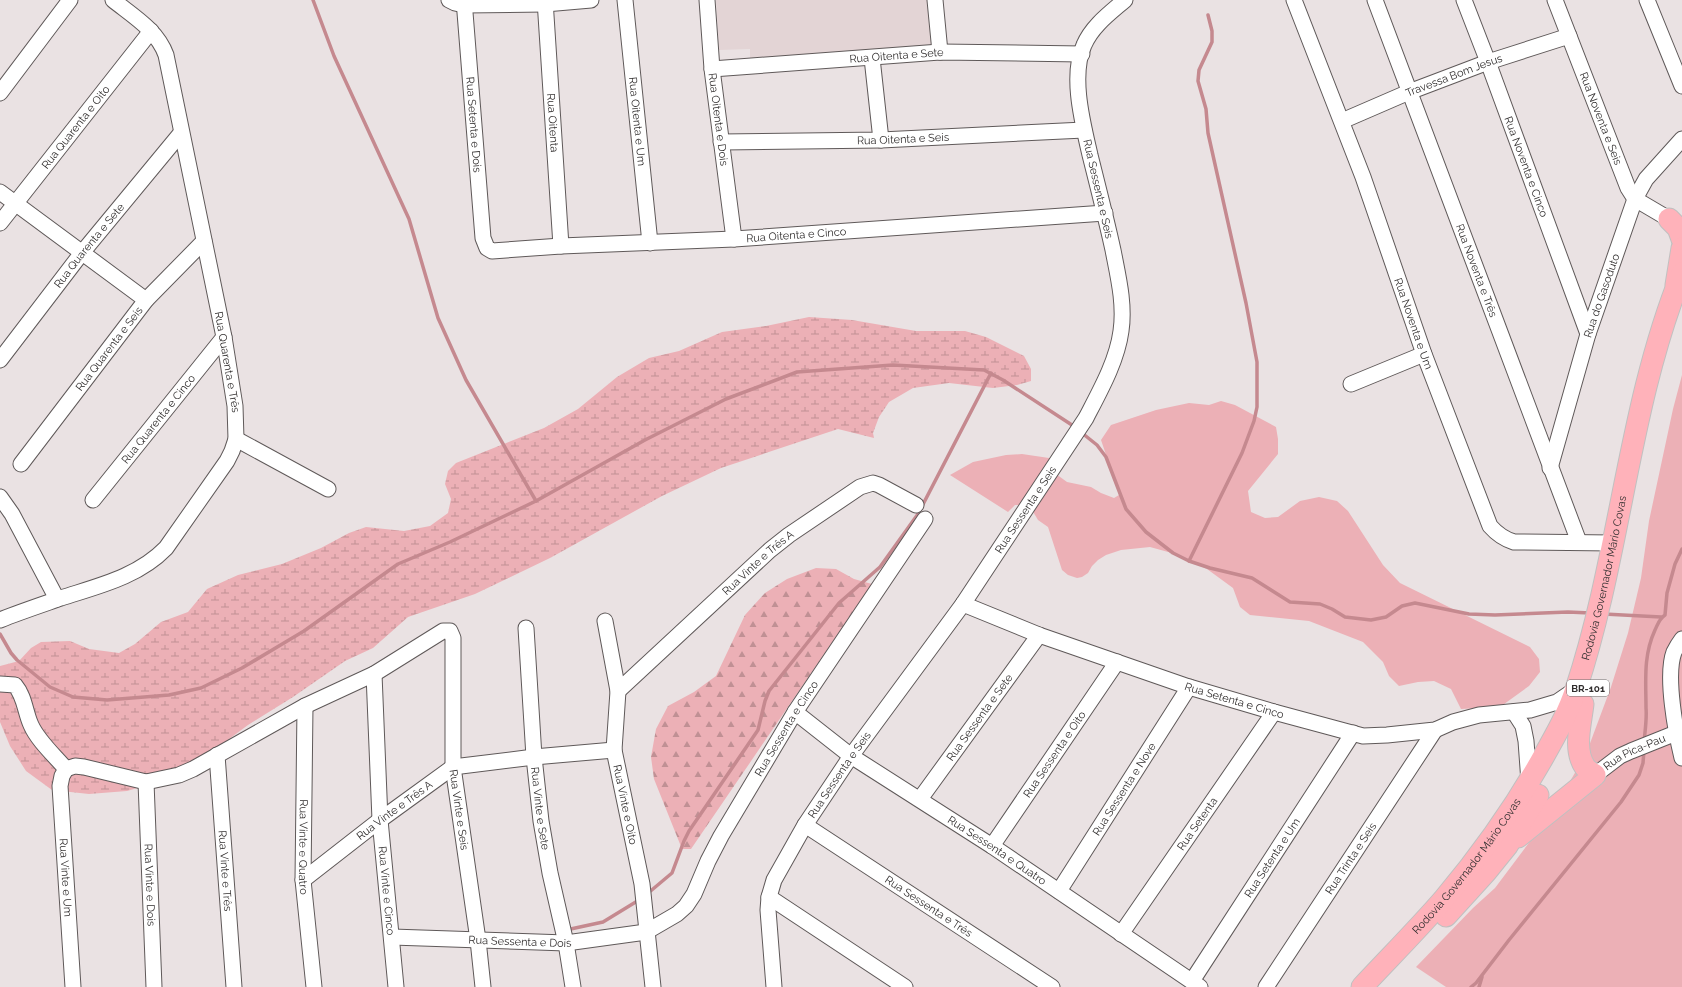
<svg xmlns="http://www.w3.org/2000/svg" width="1682" height="987" font-family="Raleway,sans-serif">
<style>
.built{fill:#e3d4d5}
.grass{fill:#ecb0b6}
.forest{fill:url(#forest-firs)}
.wetland{fill:url(#wetland-marsh)}
.lines{fill:none;stroke-linecap:round;stroke-linejoin:round}
.stream{stroke:#c5898f;stroke-width:3.5}
.minor-casing{stroke:#5f5959;stroke-width:17}
.highway-casing{stroke:#c1c0c0;stroke-width:23}
.minor{stroke:#fff;stroke-width:15}
.highway{stroke:#ffb2ba;stroke-width:21}
.labels{text-anchor:middle;dominant-baseline:central;stroke-width:3;stroke-linejoin:round;paint-order:stroke}
.shield{fill:#fff;stroke:#6f6d6d;stroke-width:1}
.shield-label{font-size:10px;font-weight:bold;fill:#312e2e}
.street-label{font-size:11px;fill:#312e2e;stroke:#fff}
</style>
<defs>
<pattern id="forest-firs" width="22" height="20" patternUnits="userSpaceOnUse"><rect width="22" height="20" fill="#ecb0b6"/><path d="M5 1l3.5 6h-7zM16 11l3.5 6h-7z" fill="#c09094"/></pattern>
<pattern id="wetland-marsh" width="20" height="14" patternUnits="userSpaceOnUse"><rect width="20" height="14" fill="#ecb0b6"/><path d="M1 5h8M5 5V1M11 12h8M15 12V8" fill="none" stroke="#c09094"/></pattern>
</defs>
<rect width="100%" height="100%" fill="#eae2e3"/>
<!-- built -->
<polygon class="built" points="716,0 929,0 932,47 750,58 750,49 719,50"/>
<!-- grass -->
<g class="grass">
<polygon points="1682,375 1682,987 1446,987 1416,967 1473,908 1495,888 1552,812 1586,754 1611,687 1628,633 1641,578 1649,521 1673,409"/>
<polygon points="1221,401 1235,405 1276,427 1278,439 1278,454 1248,491 1251,512 1265,518 1278,517 1300,501 1319,497 1337,501 1348,511 1383,565 1400,583 1530,647 1539,659 1540,672 1529,686 1500,707 1461,709 1451,689 1434,681 1418,682 1399,686 1389,676 1383,662 1363,642 1309,621 1250,615 1240,607 1233,588 1207,569 1179,555 1150,547 1121,550 1106,555 1098,560 1092,566 1088,573 1082,577 1077,578 1068,575 1062,570 1048,527 1038,520 1032,510 1023,505 1015,505 1008,512 950,475 973,462 1006,455 1022,454 1049,458 1053,464 1056,474 1067,482 1091,487 1101,493 1114,498 1119,495 1118,490 1101,440 1111,425 1156,410 1189,403 1209,405"/>
</g>
<!-- forest -->
<polygon class="forest" points="816,568 836,569 854,579 872,584 691,849 682,849 654,779 651,757 656,729 668,706 694,692 716,676 745,615 765,593 787,579"/>
<!-- wetland -->
<polygon class="wetland" points="809,317 852,320 916,331 965,331 986,337 1024,356 1031,369 1031,381 1017,385 993,388 949,383 913,388 889,402 879,417 873,433 874,438 838,429 721,468 662,496 550,558 475,594 408,617 373,648 345,661 293,697 248,725 179,776 127,791 89,794 52,790 26,771 10,746 0,722 0,666 19,661 31,648 41,642 70,641 89,649 119,653 135,644 161,622 188,612 207,589 238,575 282,564 321,548 349,533 366,527 404,531 430,526 448,513 451,499 445,484 448,471 456,463 544,428 578,409 617,377 649,358 679,351 722,332 766,326"/>
<g class="lines">
<!-- stream -->
<g class="stream">
<polyline points="313,0 334,56 409,219 438,318 466,380 536,501"/>
<polyline points="1082,433 1097,445 1106,457 1126,509 1146,532 1173,553 1189,561 1210,568 1252,578 1290,602 1320,604 1332,609 1345,617 1371,620 1386,617 1402,606 1415,603 1469,614 1495,615 1568,612 1590,613"/>
<polyline points="1189,561 1242,453 1254,421 1257,407 1257,362 1246,303 1208,133 1206,109 1198,81 1199,70 1212,42 1212,31 1208,15"/>
<polyline points="1604,614 1661,617"/>
<polyline points="0,634 11,653 17,660 50,687 73,697 107,700 169,695 201,688 242,668 304,631 398,564 450,542 536,501 645,440 726,399 797,372 893,365 984,370 1003,380 1075,427"/>
<path d="M1644,742C1645,731 1647,719 1646,708C1646,681 1643,656 1655,630C1658,624 1659,619 1665,615L1667,593L1675,564L1682,549"/>
<polyline points="647,894 672,873 684,841 689,831 758,730 765,701 769,691 839,603 880,567 918,514 991,373"/>
<polyline points="566,930 603,922 639,900"/>
<polyline points="1471,987 1476,983 1509,940 1621,802 1639,775 1643,763 1644,750"/>
<polyline points="1479,987 1482,977"/>
</g>
<defs>
<g id="minor">
<polyline points="449,0 455,3 464,5 545,4 591,0"/>
<path id="s1" d="M464,0L483,238L487,248L492,251L561,246L734,239L1105,213"/>
<path id="s2" d="M545,0L561,246"/>
<path id="s3" d="M625,0L650,243"/>
<path id="s4" d="M707,0L712,69L734,239"/>
<polyline points="935,0 940,52"/>
<path id="s5" d="M1294,0L1363,177L1424,354L1490,526C1497,534 1504,539 1514,542L1613,543"/>
<path id="s6" d="M1375,0L1579,542"/>
<path id="s7" d="M1464,0L1488,62L1588,334"/>
<path id="s8" d="M1555,0L1628,188L1635,199L1669,219"/>
<polyline points="1647,0 1682,86"/>
<polyline points="872,58 881,140"/>
<path id="s9" d="M712,69L940,52L1082,54"/>
<polyline points="0,93 70,0"/>
<path id="s10" d="M1342,121L1409,92L1488,62L1569,36"/>
<path id="s11" d="M721,142L881,140L1084,130"/>
<polyline points="0,192 146,300"/>
<path id="s12" d="M0,223L151,31"/>
<path id="s13" d="M0,360L81,254L181,133"/>
<polyline points="1351,384 1424,354"/>
<polyline points="236,439 328,489"/>
<path id="s14" d="M21,464L146,300L204,241"/>
<path id="s15" d="M1550,468L1588,334L1635,199L1646,179L1682,139"/>
<polyline points="0,497 12,514 57,599"/>
<path id="s16" d="M93,500L224,337"/>
<path id="s17" d="M963,604L1039,635L1189,687L1274,712L1363,736L1387,735L1435,730L1453,722L1479,715L1530,710L1557,702L1576,689"/>
<path d="M0,620C20,612 41,605 61,598C98,586 138,577 166,548L227,461L232,451L236,439L235,406L224,337L166,55C157,30 133,16 113,0"/>
<path id="s18" d="M605,621L618,691L614,750L642,884L653,987"/>
<path id="s19" d="M526,628L534,757L541,821L550,873L566,943L573,987"/>
<path d="M1682,639C1679,643 1676,648 1674,652C1665,676 1676,733 1682,758"/>
<path id="s20" d="M374,674L380,820L396,987"/>
<path d="M0,684L15,685C25,697 25,712 31,725C38,741 55,756 66,769"/>
<path id="s21" d="M618,691L770,550L789,535L860,487L873,483L879,485L916,505"/>
<path id="s22" d="M305,706L303,880L314,987"/>
<path id="s23" d="M795,712L851,756L992,846L1200,987"/>
<polyline points="1514,712 1523,726 1526,741 1529,782"/>
<path id="s24" d="M217,755L234,987"/>
<path id="s25" d="M66,769L75,766L84,767L146,782L179,775L193,769L305,706L374,674L443,631H450L453,638V767L478,940L483,987"/>
<path id="s26" d="M66,769L62,776L60,786L73,987"/>
<path id="s27" d="M1595,775L1620,756L1631,751L1676,733"/>
<path id="s28" d="M146,782L154,987"/>
<path id="s29" d="M920,799L1039,635"/>
<path id="s30" d="M805,825L1052,987"/>
<path id="s31" d="M992,846L1117,662"/>
<path id="s32" d="M303,880L380,820L453,767L534,757L614,750"/>
<path id="s33" d="M1059,891L1189,687"/>
<polyline points="769,897 905,987"/>
<path id="s34" d="M1121,934L1274,712"/>
<path id="s35" d="M392,937L566,943L646,932L677,914L686,906L694,894L708,861L721,836L795,712L925,519"/>
<path id="s36" d="M1192,981L1353,733"/>
<path id="s37" d="M774,987L768,910L769,897L774,880L805,825L851,756L963,604L1086,418C1100,391 1117,361 1121,331C1125,304 1118,276 1113,250C1106,218 1098,187 1090,155C1083,124 1070,76 1084,45C1092,26 1110,13 1125,0"/>
<path id="s38" d="M1266,987L1435,730"/>
</g>
<g id="highway">
<polyline points="1669,219 1678,228 1682,239"/>
<polyline points="1676,285 1682,248"/>
<path d="M1518,837L1595,775C1592,773 1587,770 1585,767C1573,750 1581,723 1583,704"/>
<polyline points="1446,916 1486,872 1507,846 1538,795"/>
<path id="s39" d="M1362,987C1389,958 1418,929 1444,899C1480,856 1513,810 1541,761C1554,738 1568,714 1576,689C1621,553 1628,406 1682,273"/>
</g>
</defs>
<!-- minor casing -->
<use href="#minor" class="minor-casing"/>
<!-- highway casing -->
<use href="#highway" class="highway-casing"/>
<!-- minor -->
<use href="#minor" class="minor"/>
<!-- highway -->
<use href="#highway" class="highway"/>
</g>
<g class="labels">
<!-- shield labels -->
<rect class="shield" x="1567" y="680" width="42" height="16" rx="3"/>
<g class="shield-label">
<text x="1588" y="688">BR-101</text>
</g>
<!-- street labels -->
<g class="street-label">
<text stroke="none"><textPath href="#s9" startOffset="185">Rua Oitenta e Sete</textPath></text>
<text stroke="none"><textPath href="#s10" startOffset="121">Travessa Bom Jesus</textPath></text>
<text stroke="none"><textPath href="#s8" startOffset="127">Rua Noventa e Seis</textPath></text>
<text stroke="none"><textPath href="#s4" startOffset="120">Rua Oitenta e Dois</textPath></text>
<text stroke="none"><textPath href="#s3" startOffset="122">Rua Oitenta e Um</textPath></text>
<text stroke="none"><textPath href="#s2" startOffset="123">Rua Oitenta</textPath></text>
<text stroke="none"><textPath href="#s1" startOffset="125">Rua Setenta e Dois</textPath></text>
<text stroke="none"><textPath href="#s12" startOffset="122">Rua Quarenta e Oito</textPath></text>
<text stroke="none"><textPath href="#s11" startOffset="182">Rua Oitenta e Seis</textPath></text>
<text stroke="none"><textPath href="#s7" startOffset="178">Rua Noventa e Cinco</textPath></text>
<text transform="translate(1098 189) rotate(77)">Rua Sessenta e Seis</text>
<text stroke="none"><textPath href="#s1" startOffset="560">Rua Oitenta e Cinco</textPath></text>
<text stroke="none"><textPath href="#s13" startOffset="145">Rua Quarenta e Sete</textPath></text>
<text stroke="none"><textPath href="#s6" startOffset="289">Rua Noventa e Três</textPath></text>
<text stroke="none"><textPath href="#s15" startOffset="180">Rua do Gasoduto</textPath></text>
<text stroke="none"><textPath href="#s5" startOffset="345">Rua Noventa e Um</textPath></text>
<text stroke="none"><textPath href="#s14" startOffset="145">Rua Quarenta e Seis</textPath></text>
<text transform="translate(227 362) rotate(80)">Rua Quarenta e Três</text>
<text stroke="none"><textPath href="#s16" startOffset="104">Rua Quarenta e Cinco</textPath></text>
<text stroke="none"><textPath href="#s37" startOffset="556">Rua Sessenta e Seis</textPath></text>
<text stroke="none"><textPath href="#s21" startOffset="190">Rua Vinte e Três A</textPath></text>
<text stroke="none"><textPath href="#s39" startOffset="484">Rodovia Governador Mário Covas</textPath></text>
<text stroke="none"><textPath href="#s17" startOffset="288">Rua Setenta e Cinco</textPath></text>
<text stroke="none"><textPath href="#s29" startOffset="101">Rua Sessenta e Sete</textPath></text>
<text stroke="none"><textPath href="#s35" startOffset="507">Rua Sessenta e Cinco</textPath></text>
<text stroke="none"><textPath href="#s27" startOffset="46">Rua Pica-Pau</textPath></text>
<text stroke="none"><textPath href="#s31" startOffset="111">Rua Sessenta e Oito</textPath></text>
<text stroke="none"><textPath href="#s37" startOffset="232">Rua Sessenta e Seis</textPath></text>
<text stroke="none"><textPath href="#s33" startOffset="121">Rua Sessenta e Nove</textPath></text>
<text stroke="none"><textPath href="#s18" startOffset="186">Rua Vinte e Oito</textPath></text>
<text stroke="none"><textPath href="#s25" startOffset="604">Rua Vinte e Seis</textPath></text>
<text stroke="none"><textPath href="#s19" startOffset="181">Rua Vinte e Sete</textPath></text>
<text stroke="none"><textPath href="#s32" startOffset="115">Rua Vinte e Três A</textPath></text>
<text stroke="none"><textPath href="#s34" startOffset="134">Rua Setenta</textPath></text>
<text stroke="none"><textPath href="#s22" startOffset="141">Rua Vinte e Quatro</textPath></text>
<text stroke="none"><textPath href="#s23" startOffset="245">Rua Sessenta e Quatro</textPath></text>
<text stroke="none"><textPath href="#s36" startOffset="147">Rua Setenta e Um</textPath></text>
<text stroke="none"><textPath href="#s38" startOffset="154">Rua Trinta e Seis</textPath></text>
<text stroke="none"><textPath href="#s39" startOffset="160">Rodovia Governador Mário Covas</textPath></text>
<text stroke="none"><textPath href="#s24" startOffset="116">Rua Vinte e Três</textPath></text>
<text stroke="none"><textPath href="#s26" startOffset="110">Rua Vinte e Um</textPath></text>
<text stroke="none"><textPath href="#s28" startOffset="103">Rua Vinte e Dois</textPath></text>
<text stroke="none"><textPath href="#s20" startOffset="217">Rua Vinte e Cinco</textPath></text>
<text stroke="none"><textPath href="#s30" startOffset="148">Rua Sessenta e Três</textPath></text>
<text stroke="none"><textPath href="#s35" startOffset="128">Rua Sessenta e Dois</textPath></text>
</g>
</g>
</svg>
